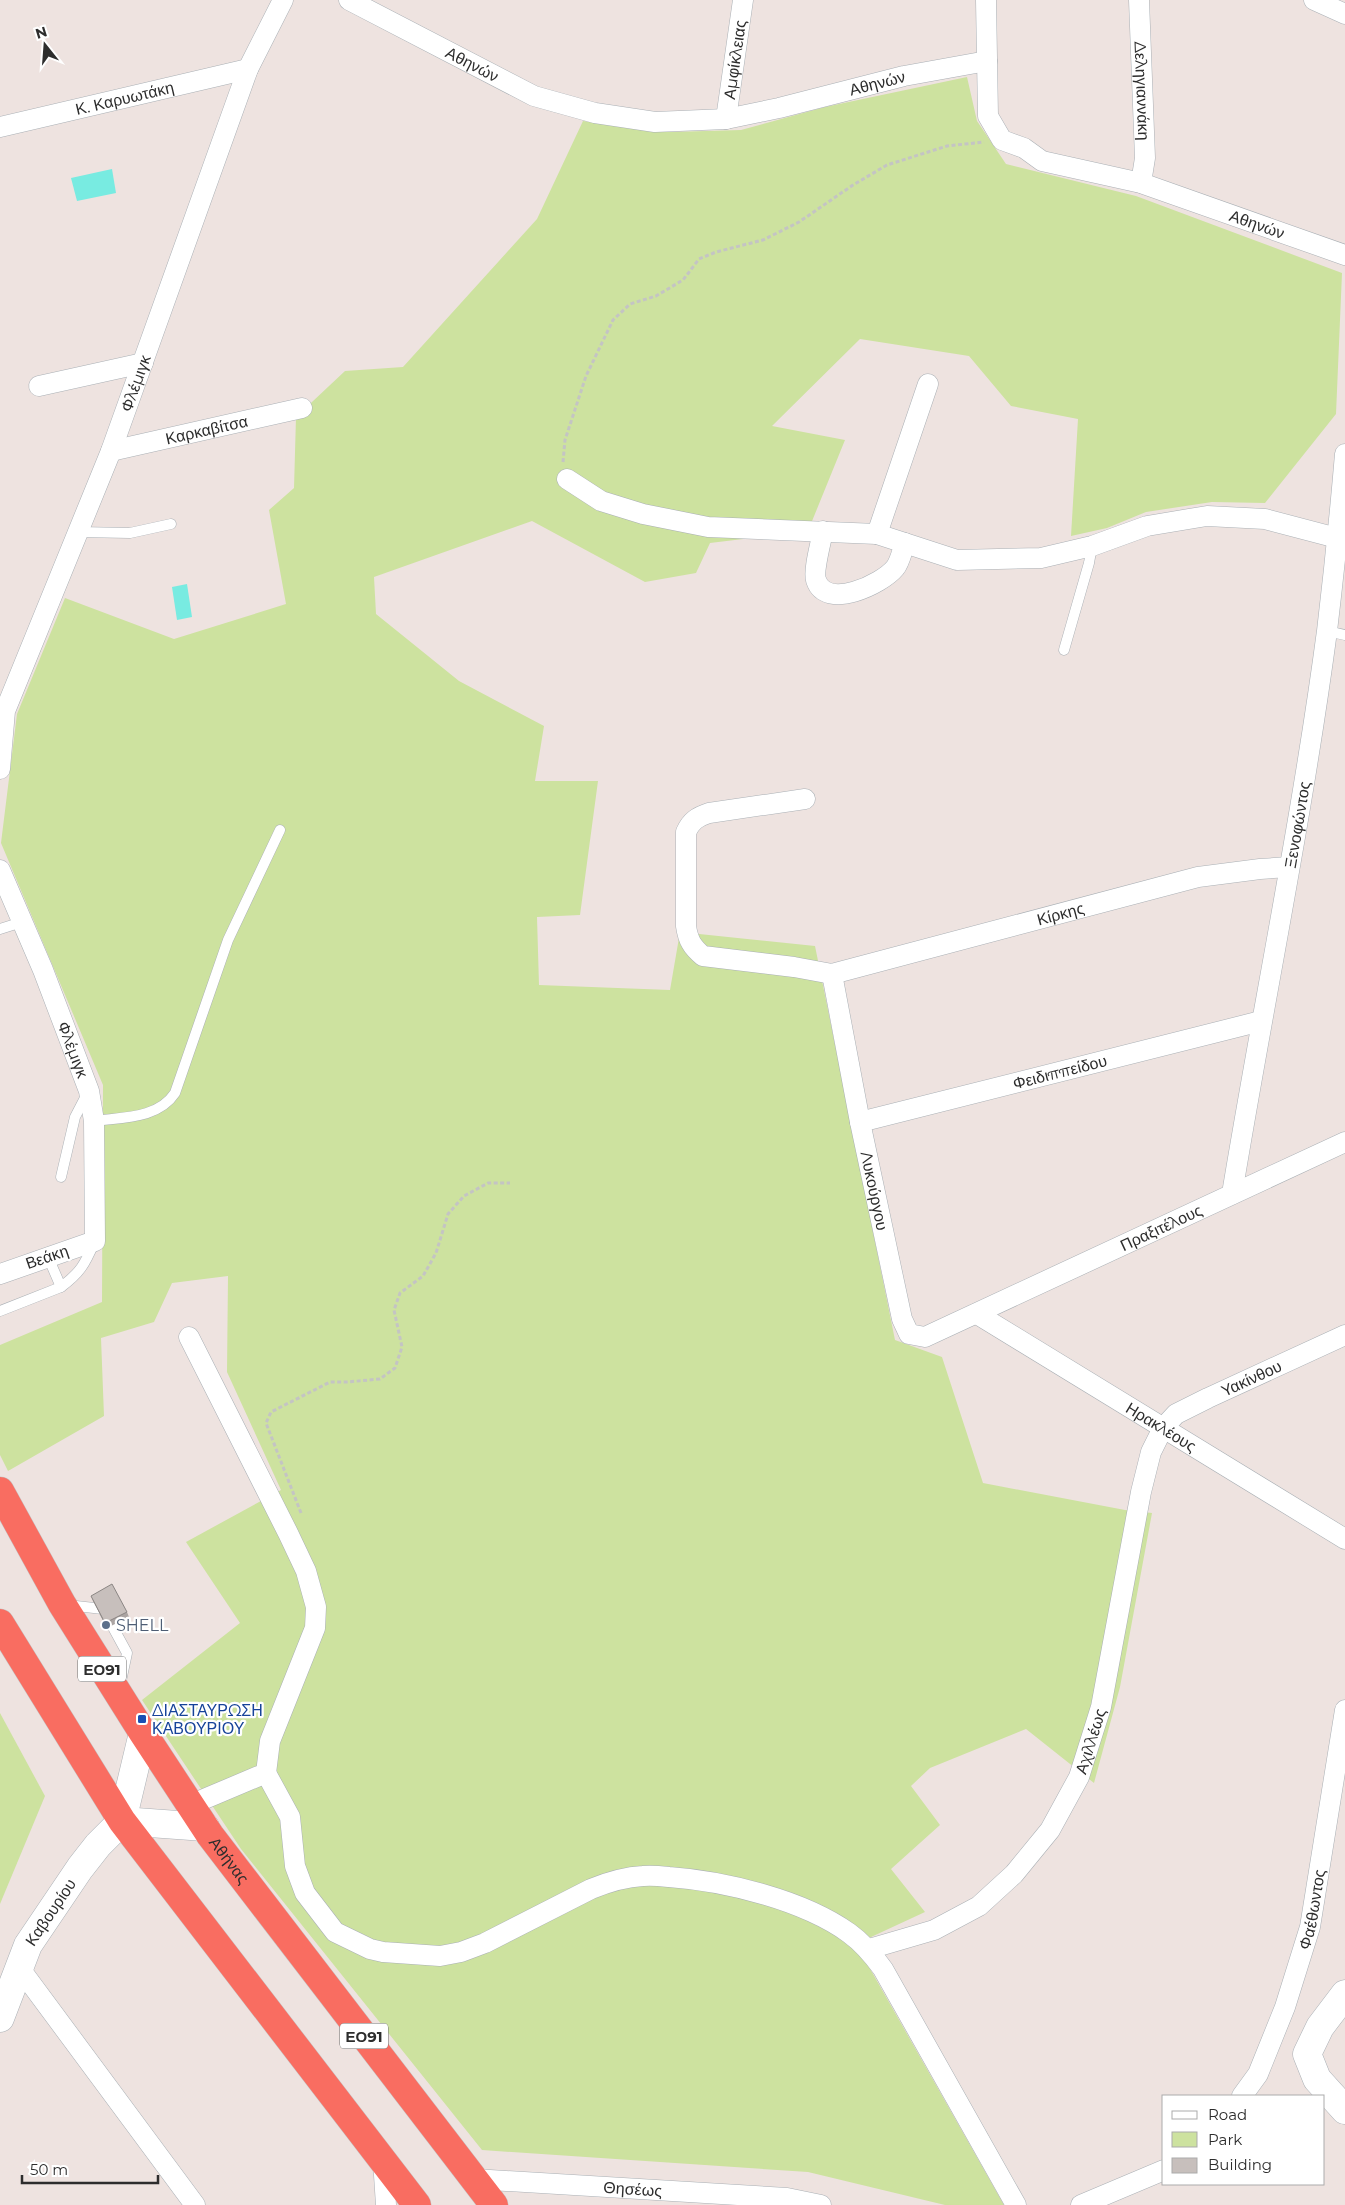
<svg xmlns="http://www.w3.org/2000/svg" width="1345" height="2205" font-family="Montserrat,sans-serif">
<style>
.green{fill:#cde29f}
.water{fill:#78ebe1}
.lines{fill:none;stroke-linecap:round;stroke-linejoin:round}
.lane-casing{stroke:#aab0b5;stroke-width:11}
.street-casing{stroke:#aab0b5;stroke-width:21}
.secondary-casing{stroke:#aab0b5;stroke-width:29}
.highway-casing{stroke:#c4c4c4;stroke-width:29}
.path{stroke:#c4c4c4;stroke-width:3;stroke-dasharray:4 2.5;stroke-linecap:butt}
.lane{stroke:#fff;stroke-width:10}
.street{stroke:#fff;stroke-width:20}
.secondary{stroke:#fff;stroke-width:28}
.highway{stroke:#f96d61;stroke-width:28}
.wall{fill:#aba4a2}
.building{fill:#c7bfbc;stroke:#8b8684}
.service-dot{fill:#5c6f8a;stroke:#fff;stroke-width:2}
.transit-dot{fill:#1a4fb4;stroke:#fff;stroke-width:2}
.labels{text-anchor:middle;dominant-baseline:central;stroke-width:4.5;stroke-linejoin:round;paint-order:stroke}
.shield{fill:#fff;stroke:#6c6c6c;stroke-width:1}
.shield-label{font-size:15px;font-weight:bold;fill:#2d2d2d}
.street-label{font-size:16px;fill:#2d2d2d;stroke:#fff}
.service-label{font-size:16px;fill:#4e5e75;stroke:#fff;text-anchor:start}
.transit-label{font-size:16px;fill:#164399;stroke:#fff;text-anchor:start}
</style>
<rect width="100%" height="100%" fill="#eee3e0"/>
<!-- green -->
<g class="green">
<polygon points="967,77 977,121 1006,164 1136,196 1342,273 1336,414 1265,503 1212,502 1146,512 1107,528 1071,536 1078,419 1011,406 969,356 860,339 772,426 845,440 808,531 710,543 696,573 645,582 532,521 374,577 376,614 459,681 544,726 535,781 598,781 580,915 537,917 539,985 670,990 680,932 815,946 895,1340 942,1357 983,1483 1125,1510 1152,1513 1120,1687 1094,1783 1026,1729 930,1768 911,1786 940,1825 891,1869 925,1912 856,1944 1004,2205 945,2205 808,2172 482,2150 241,1849 142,1700 240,1623 186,1542 281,1490 227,1372 228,1276 172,1283 154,1322 101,1338 104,1416 8,1471 0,1455 0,1345 102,1302 103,1085 1,843 17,714 65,598 174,639 286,604 269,510 294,488 296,417 345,371 403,367 537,219 583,121 671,132 741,130 825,107"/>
<polygon points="0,1713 45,1796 0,1904"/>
</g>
<!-- water -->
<g class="water">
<polygon points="112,169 116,193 77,201 71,178"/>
<polygon points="187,584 192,617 177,620 172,587"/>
</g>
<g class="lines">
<defs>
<g id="lane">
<polyline points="78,532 130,533 171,524"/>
<polyline points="1327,631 1345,635"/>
<polyline points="1064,650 1089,563 1092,546"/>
<polyline points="0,929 22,922"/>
<path d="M94,1121C122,1117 158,1119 175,1093L228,940L280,830"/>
<polyline points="61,1177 75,1117 88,1092"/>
<path d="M61,1287C80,1273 85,1264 94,1243"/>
<polyline points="0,1311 61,1287 48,1257"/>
<polyline points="67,1605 103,1609 127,1653 120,1686"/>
</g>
<g id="street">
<path id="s1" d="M349,0L534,96L595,113L655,122L726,119L779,108L904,76L987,61"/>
<path id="s2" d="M986,0L988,116L1002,140L1024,148L1042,161L1141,183L1345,255"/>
<path id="s3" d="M1139,0L1145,158L1141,183"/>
<polyline points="1314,0 1345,14"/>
<path id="s4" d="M726,119L743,0"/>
<path id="s5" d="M0,127L248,69"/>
<polyline points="39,386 143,363"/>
<path id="s6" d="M111,451L302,408"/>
<polyline points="567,479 601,501 643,514 708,527 877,534 957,560 1041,558 1092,546 1147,526 1207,516 1265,519 1345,540"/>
<path d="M823,531C821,542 813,571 816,580C826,611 882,584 895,568C900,562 902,551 905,543"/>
<polyline points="877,534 928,384"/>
<path id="s7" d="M0,769L5,711L111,451L248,69L283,0"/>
<path id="s8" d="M805,799L709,813C697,817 691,821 686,832V926C688,940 692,947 703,956L794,967L832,974L1198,877L1260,869L1289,867"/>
<path id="s9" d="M0,870L43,970L89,1091L94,1121L95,1241L0,1274"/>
<path id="s10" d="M832,974L860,1122L902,1319L909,1334L925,1337L1345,1142"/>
<path id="s11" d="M860,1122L1261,1021"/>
<path id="s12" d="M1232,1194C1263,1006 1302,819 1327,631C1334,572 1340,513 1345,454"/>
<path id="s13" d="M977,1314L1345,1539"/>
<polyline points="189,1337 288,1533 306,1571 316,1607 315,1628 270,1741 266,1773 190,1805"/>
<path d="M266,1773L290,1817L295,1866L305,1893L335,1932L370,1949L383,1952L440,1956L461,1952L485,1943L591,1889C608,1882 624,1877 643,1876C651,1875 660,1876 669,1877C725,1881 803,1900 849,1933C863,1943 873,1955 883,1969L1016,2205"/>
<path id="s14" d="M869,1949L934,1930L979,1906L1014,1874L1050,1830L1079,1777L1101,1707L1141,1492L1151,1452L1163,1428L1176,1414L1208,1398L1345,1335"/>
<polyline points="18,1966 195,2205"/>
<path id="s15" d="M1242,2096L1258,2074L1285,2007L1310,1927L1345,1710"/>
<polyline points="383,2160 386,2205"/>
<path id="s16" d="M474,2179L787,2198L821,2205"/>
<polyline points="1081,2205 1164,2170"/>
</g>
<g id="secondary">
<polyline points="122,1821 143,1733"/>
<polyline points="122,1821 205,1827"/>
<polyline points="1345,1994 1320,2027 1307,2054 1317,2079 1345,2110"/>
<path id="s17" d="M0,2018L28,1945L80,1868L98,1845L122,1821"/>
</g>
<g id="highway">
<path id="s18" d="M0,1491L62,1604L143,1733L210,1835L494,2205"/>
<polyline points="0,1623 122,1821 417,2205"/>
</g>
</defs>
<!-- lane casing -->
<use href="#lane" class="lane-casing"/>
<!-- street casing -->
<use href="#street" class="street-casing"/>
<!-- secondary casing -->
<use href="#secondary" class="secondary-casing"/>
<!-- highway casing -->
<use href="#highway" class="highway-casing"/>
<!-- path -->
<g class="path">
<polyline points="563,462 565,440 586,376 613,320 630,304 656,296 683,280 699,259 716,252 763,240 799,222 853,185 887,165 947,146 984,142"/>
<polyline points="301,1513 266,1423 271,1412 330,1382 347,1382 380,1379 395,1368 402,1347 394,1310 400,1293 423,1276 436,1253 448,1214 464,1196 488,1183 510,1183"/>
</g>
<!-- lane -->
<use href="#lane" class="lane"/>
<!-- street -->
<use href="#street" class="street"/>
<!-- secondary -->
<use href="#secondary" class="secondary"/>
<!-- highway -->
<use href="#highway" class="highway"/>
</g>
<!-- wall -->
<polygon class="wall" points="91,1596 127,1612 129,1617 107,1628 93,1601"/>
<!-- building -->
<polygon class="building" points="112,1584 127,1612 105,1623 91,1596"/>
<!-- markers -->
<circle class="service-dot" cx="106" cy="1625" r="5"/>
<rect class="transit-dot" x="137" y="1714" width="10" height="10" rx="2.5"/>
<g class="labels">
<!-- shield labels -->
<g class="shield">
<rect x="78" y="1656.5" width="48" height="25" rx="4"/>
<rect x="340" y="2023.5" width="48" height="25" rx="4"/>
</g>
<g class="shield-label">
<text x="102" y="1669">ΕΟ91</text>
<text x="364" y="2036">ΕΟ91</text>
</g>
<!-- street labels -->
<g class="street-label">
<text stroke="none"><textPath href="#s4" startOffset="60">Αμφίκλειας</textPath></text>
<text stroke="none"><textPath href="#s1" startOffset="139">Αθηνών</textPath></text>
<text stroke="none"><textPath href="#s1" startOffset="559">Αθηνών</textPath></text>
<text stroke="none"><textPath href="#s3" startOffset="91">Δεληγιαννάκη</textPath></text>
<text stroke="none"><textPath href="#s5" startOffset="128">Κ. Καρυωτάκη</textPath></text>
<text stroke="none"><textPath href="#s2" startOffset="414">Αθηνών</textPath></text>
<text stroke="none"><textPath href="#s7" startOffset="411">Φλέμιγκ</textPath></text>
<text stroke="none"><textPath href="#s6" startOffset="98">Καρκαβίτσα</textPath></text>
<text stroke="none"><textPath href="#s12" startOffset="375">Ξενοφώντος</textPath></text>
<text stroke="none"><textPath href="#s8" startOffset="624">Κίρκης</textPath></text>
<text stroke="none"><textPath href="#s9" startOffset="194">Φλέμιγκ</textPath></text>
<text stroke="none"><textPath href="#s11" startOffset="206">Φειδιππείδου</textPath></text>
<text stroke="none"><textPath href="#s10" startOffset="221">Λυκούργου</textPath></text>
<text stroke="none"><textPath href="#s10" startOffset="645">Πραξιτέλους</textPath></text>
<text transform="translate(47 1257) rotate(-19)">Βεάκη</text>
<text stroke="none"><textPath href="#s14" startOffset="746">Υακίνθου</textPath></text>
<text stroke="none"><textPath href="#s13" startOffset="216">Ηρακλέους</textPath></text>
<text stroke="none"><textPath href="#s14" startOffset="321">Αχιλλέως</textPath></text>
<text stroke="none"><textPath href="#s18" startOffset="435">Αθήνας</textPath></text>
<text stroke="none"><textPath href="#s15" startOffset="201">Φαέθωντος</textPath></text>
<text stroke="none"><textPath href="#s17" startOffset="118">Καβουρίου</textPath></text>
<text stroke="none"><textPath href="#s16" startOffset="159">Θησέως</textPath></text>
</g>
<!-- service labels -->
<g class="service-label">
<text x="116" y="1625">SHELL</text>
</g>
<!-- transit labels -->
<g class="transit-label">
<text x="152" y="1710">ΔΙΑΣΤΑΥΡΩΣΗ<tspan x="152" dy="18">ΚΑΒΟΥΡΙΟΥ</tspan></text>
</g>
</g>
<!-- legend -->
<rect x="1162" y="2095" width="162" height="90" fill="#ffffff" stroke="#ababab"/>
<rect x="1172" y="2111" width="25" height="8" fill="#ffffff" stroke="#ababab"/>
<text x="1208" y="2120" font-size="15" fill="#2d2d2d">Road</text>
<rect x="1172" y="2132" width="25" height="15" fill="#cde29f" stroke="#ababab"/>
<text x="1208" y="2145" font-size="15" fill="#2d2d2d">Park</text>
<rect x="1172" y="2158" width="25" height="15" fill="#c7bfbc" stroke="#ababab"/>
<text x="1208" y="2170" font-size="15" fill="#2d2d2d">Building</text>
<!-- north arrow -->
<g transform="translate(45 45) rotate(343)" stroke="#ffffff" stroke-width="4" paint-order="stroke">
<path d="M0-4L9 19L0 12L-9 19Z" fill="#2d2d2d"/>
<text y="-8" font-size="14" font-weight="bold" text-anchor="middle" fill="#2d2d2d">N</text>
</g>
<!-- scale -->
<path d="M22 2175v8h136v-8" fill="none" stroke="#2d2d2d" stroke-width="2.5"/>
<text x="30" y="2175" font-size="15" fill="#2d2d2d" stroke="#ffffff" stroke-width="4" paint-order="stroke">50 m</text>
</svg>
